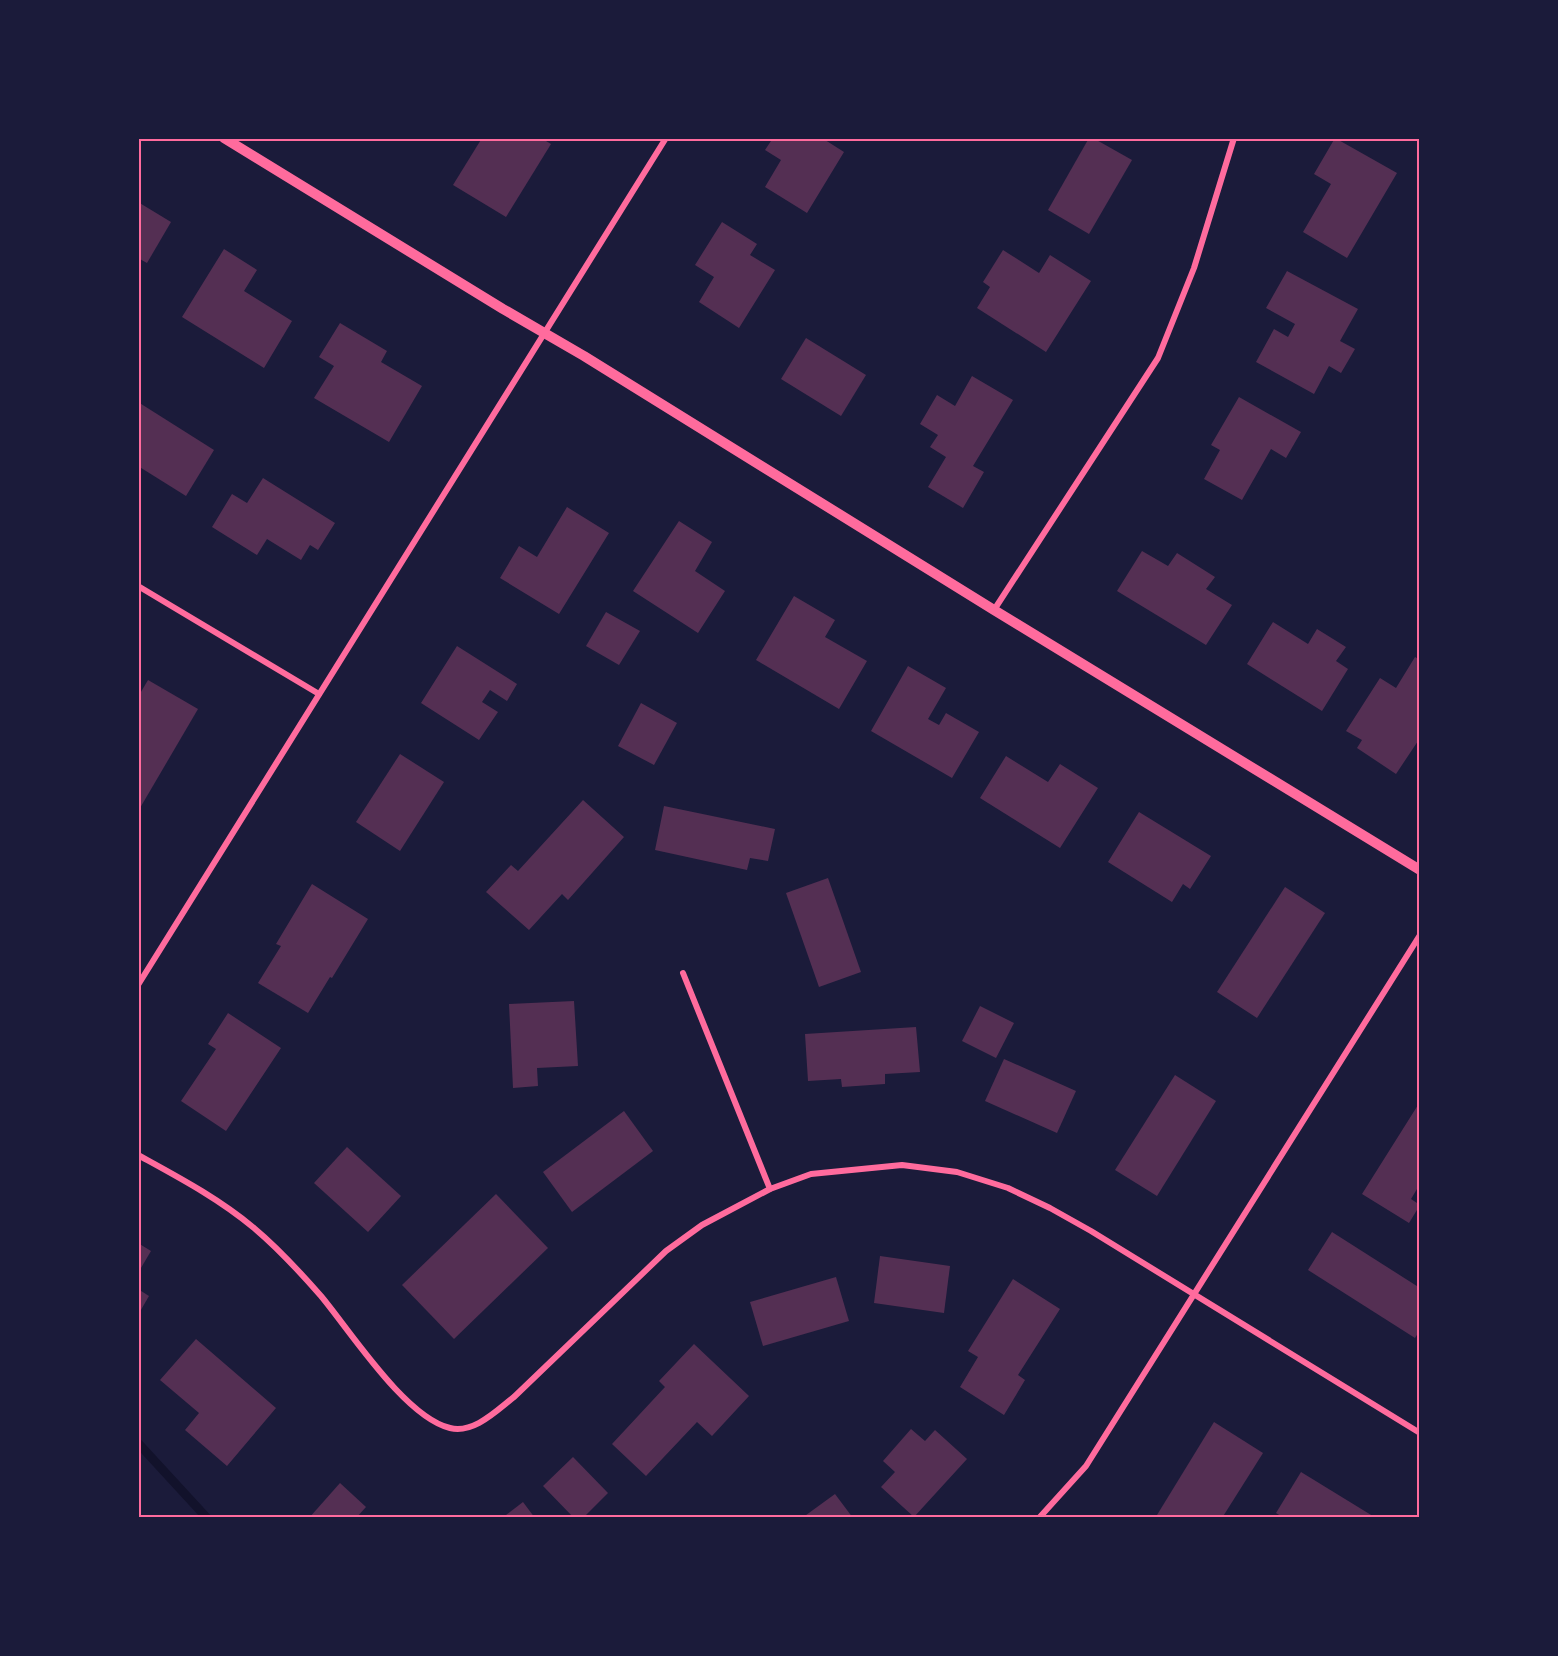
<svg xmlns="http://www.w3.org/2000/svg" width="1558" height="1656" font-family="'Open Sans',sans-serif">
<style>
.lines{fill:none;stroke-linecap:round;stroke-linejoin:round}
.stream{stroke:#12122b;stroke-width:9}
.building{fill:#542f53}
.minor{stroke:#ff6b9d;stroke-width:6}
.tertiary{stroke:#ff6b9d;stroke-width:10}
.neatline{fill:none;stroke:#ff6b9d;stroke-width:2}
</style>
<rect width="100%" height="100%" fill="#1b1b3a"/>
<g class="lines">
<!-- stream -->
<polyline class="stream" points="138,1443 207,1518"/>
</g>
<!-- building -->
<g class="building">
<polygon points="482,138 541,138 551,144 506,217 453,185"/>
<polygon points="773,138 822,138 844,152 807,213 765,187 781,160 765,150"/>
<polygon points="1089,138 1093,138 1132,160 1089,234 1048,210"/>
<polygon points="1335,138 1397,173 1347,258 1303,232 1331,184 1314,174"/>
<polygon points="138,202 171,222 147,263 138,258"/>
<polygon points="722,222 757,244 750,255 775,270 739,328 699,302 714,277 695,265"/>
<polygon points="224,249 257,270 244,291 292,321 264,368 182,317"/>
<polygon points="1003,250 1039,273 1050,255 1091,281 1046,352 977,308 990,287 983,282"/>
<polygon points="1287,271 1358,309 1340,341 1355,349 1341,373 1329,366 1314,394 1256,362 1274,329 1288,337 1295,324 1266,308"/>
<polygon points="340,323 387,351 381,362 422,386 389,442 314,398 334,366 319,357"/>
<polygon points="806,338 866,375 841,416 781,379"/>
<polygon points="972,376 1013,400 973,466 984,472 963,508 928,487 946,457 930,447 938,435 920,424 937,395 955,406"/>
<polygon points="1239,397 1301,432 1286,458 1271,449 1242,500 1204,479 1220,450 1211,445"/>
<polygon points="138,402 214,450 186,496 138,466"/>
<polygon points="263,478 335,523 318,550 310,545 301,560 267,539 257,555 212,527 232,494 247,503"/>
<polygon points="567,507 609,533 559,614 500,578 519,546 537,557"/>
<polygon points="679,521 712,542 695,571 725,591 698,633 633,591"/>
<polygon points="1142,551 1168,566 1177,553 1215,577 1206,589 1232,605 1206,645 1117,591"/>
<polygon points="794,596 835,620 825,637 867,661 839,709 756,660"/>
<polygon points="606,612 640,631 619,665 586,646"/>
<polygon points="1273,622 1308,644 1317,629 1346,647 1336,661 1348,669 1322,711 1247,664"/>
<polygon points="457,646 517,684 507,701 490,690 482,702 498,712 479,740 421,703"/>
<polygon points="1415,657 1420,660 1420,738 1396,774 1357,748 1362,740 1346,731 1380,678 1396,688"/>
<polygon points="908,666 946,688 928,719 939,725 946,713 979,732 952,778 871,731"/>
<polygon points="148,680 198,709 140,808 138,807 138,697"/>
<polygon points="641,703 677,723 654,765 618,746"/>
<polygon points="400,754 444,782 400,851 356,822"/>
<polygon points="1006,756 1048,782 1060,764 1098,788 1060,848 980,798"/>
<polygon points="583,800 624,837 568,900 562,894 529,930 486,892 511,865 518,871"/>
<polygon points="664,806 775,829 768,861 750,858 747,870 655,850"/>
<polygon points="1139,812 1211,856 1190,889 1183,884 1172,902 1108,862"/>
<polygon points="828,878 861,972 819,987 786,893"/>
<polygon points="312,884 368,919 332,978 330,977 308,1013 258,983 281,946 276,944"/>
<polygon points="1285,887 1325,913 1257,1018 1217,992"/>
<polygon points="574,1001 578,1066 537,1068 538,1086 513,1088 509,1004"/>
<polygon points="980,1006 1014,1023 996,1058 962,1041"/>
<polygon points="228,1013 281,1048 226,1131 181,1101 216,1049 208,1044"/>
<polygon points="916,1027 920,1072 885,1074 885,1084 842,1087 841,1079 808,1081 805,1034"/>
<polygon points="1004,1059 1076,1091 1057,1133 985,1101"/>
<polygon points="1175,1075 1216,1101 1157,1196 1115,1170"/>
<polygon points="1418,1105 1420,1106 1420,1184 1411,1199 1420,1205 1409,1223 1362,1194"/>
<polygon points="624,1111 653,1151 572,1212 543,1172"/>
<polygon points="347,1147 401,1196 368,1232 314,1183"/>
<polygon points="496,1194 548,1248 454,1339 402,1285"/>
<polygon points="1332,1232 1420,1288 1420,1330 1415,1338 1308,1270"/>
<polygon points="138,1243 151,1251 138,1273"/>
<polygon points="880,1256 950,1266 944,1313 874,1303"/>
<polygon points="836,1277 849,1321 763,1346 750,1302"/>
<polygon points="1013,1279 1060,1309 1018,1375 1025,1380 1004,1415 960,1387 978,1357 968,1351"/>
<polygon points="138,1289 149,1296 138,1315"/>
<polygon points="196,1339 276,1408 227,1466 185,1430 199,1413 160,1380"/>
<polygon points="694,1344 749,1396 712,1436 697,1422 646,1476 612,1444 665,1387 659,1381"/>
<polygon points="1214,1422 1263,1453 1222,1518 1161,1518 1157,1515"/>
<polygon points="911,1429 925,1441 935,1430 967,1459 914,1517 881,1487 895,1472 883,1461"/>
<polygon points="573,1457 608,1493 583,1518 574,1518 543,1486"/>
<polygon points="1301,1472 1376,1518 1284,1518 1276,1513"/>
<polygon points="340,1483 366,1507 356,1518 309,1518"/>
<polygon points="835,1494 853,1518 802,1518"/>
<polygon points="523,1502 535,1518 502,1518"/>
</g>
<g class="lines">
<!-- minor -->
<g class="minor">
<polyline points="138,586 319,694"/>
<polyline points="994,610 1158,358 1194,268 1234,138"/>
<polyline points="683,973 770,1189"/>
<polyline points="138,985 666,138"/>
<path d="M138,1155C178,1177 218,1198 254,1228C278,1248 300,1272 321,1296C351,1332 405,1417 450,1428C474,1434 497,1410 514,1397L666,1251L702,1225L770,1189L811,1174L902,1165L957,1172L1008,1188L1050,1208L1091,1231L1420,1433"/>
<polyline points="1039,1518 1086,1466 1420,935"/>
</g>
<!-- tertiary -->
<polyline class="tertiary" points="224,138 503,309 584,356 994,610 1420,870"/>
</g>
<!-- border -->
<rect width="1558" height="1656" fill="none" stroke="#1b1b3a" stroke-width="279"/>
<rect x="140" y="140" width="1278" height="1376" class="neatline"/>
</svg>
